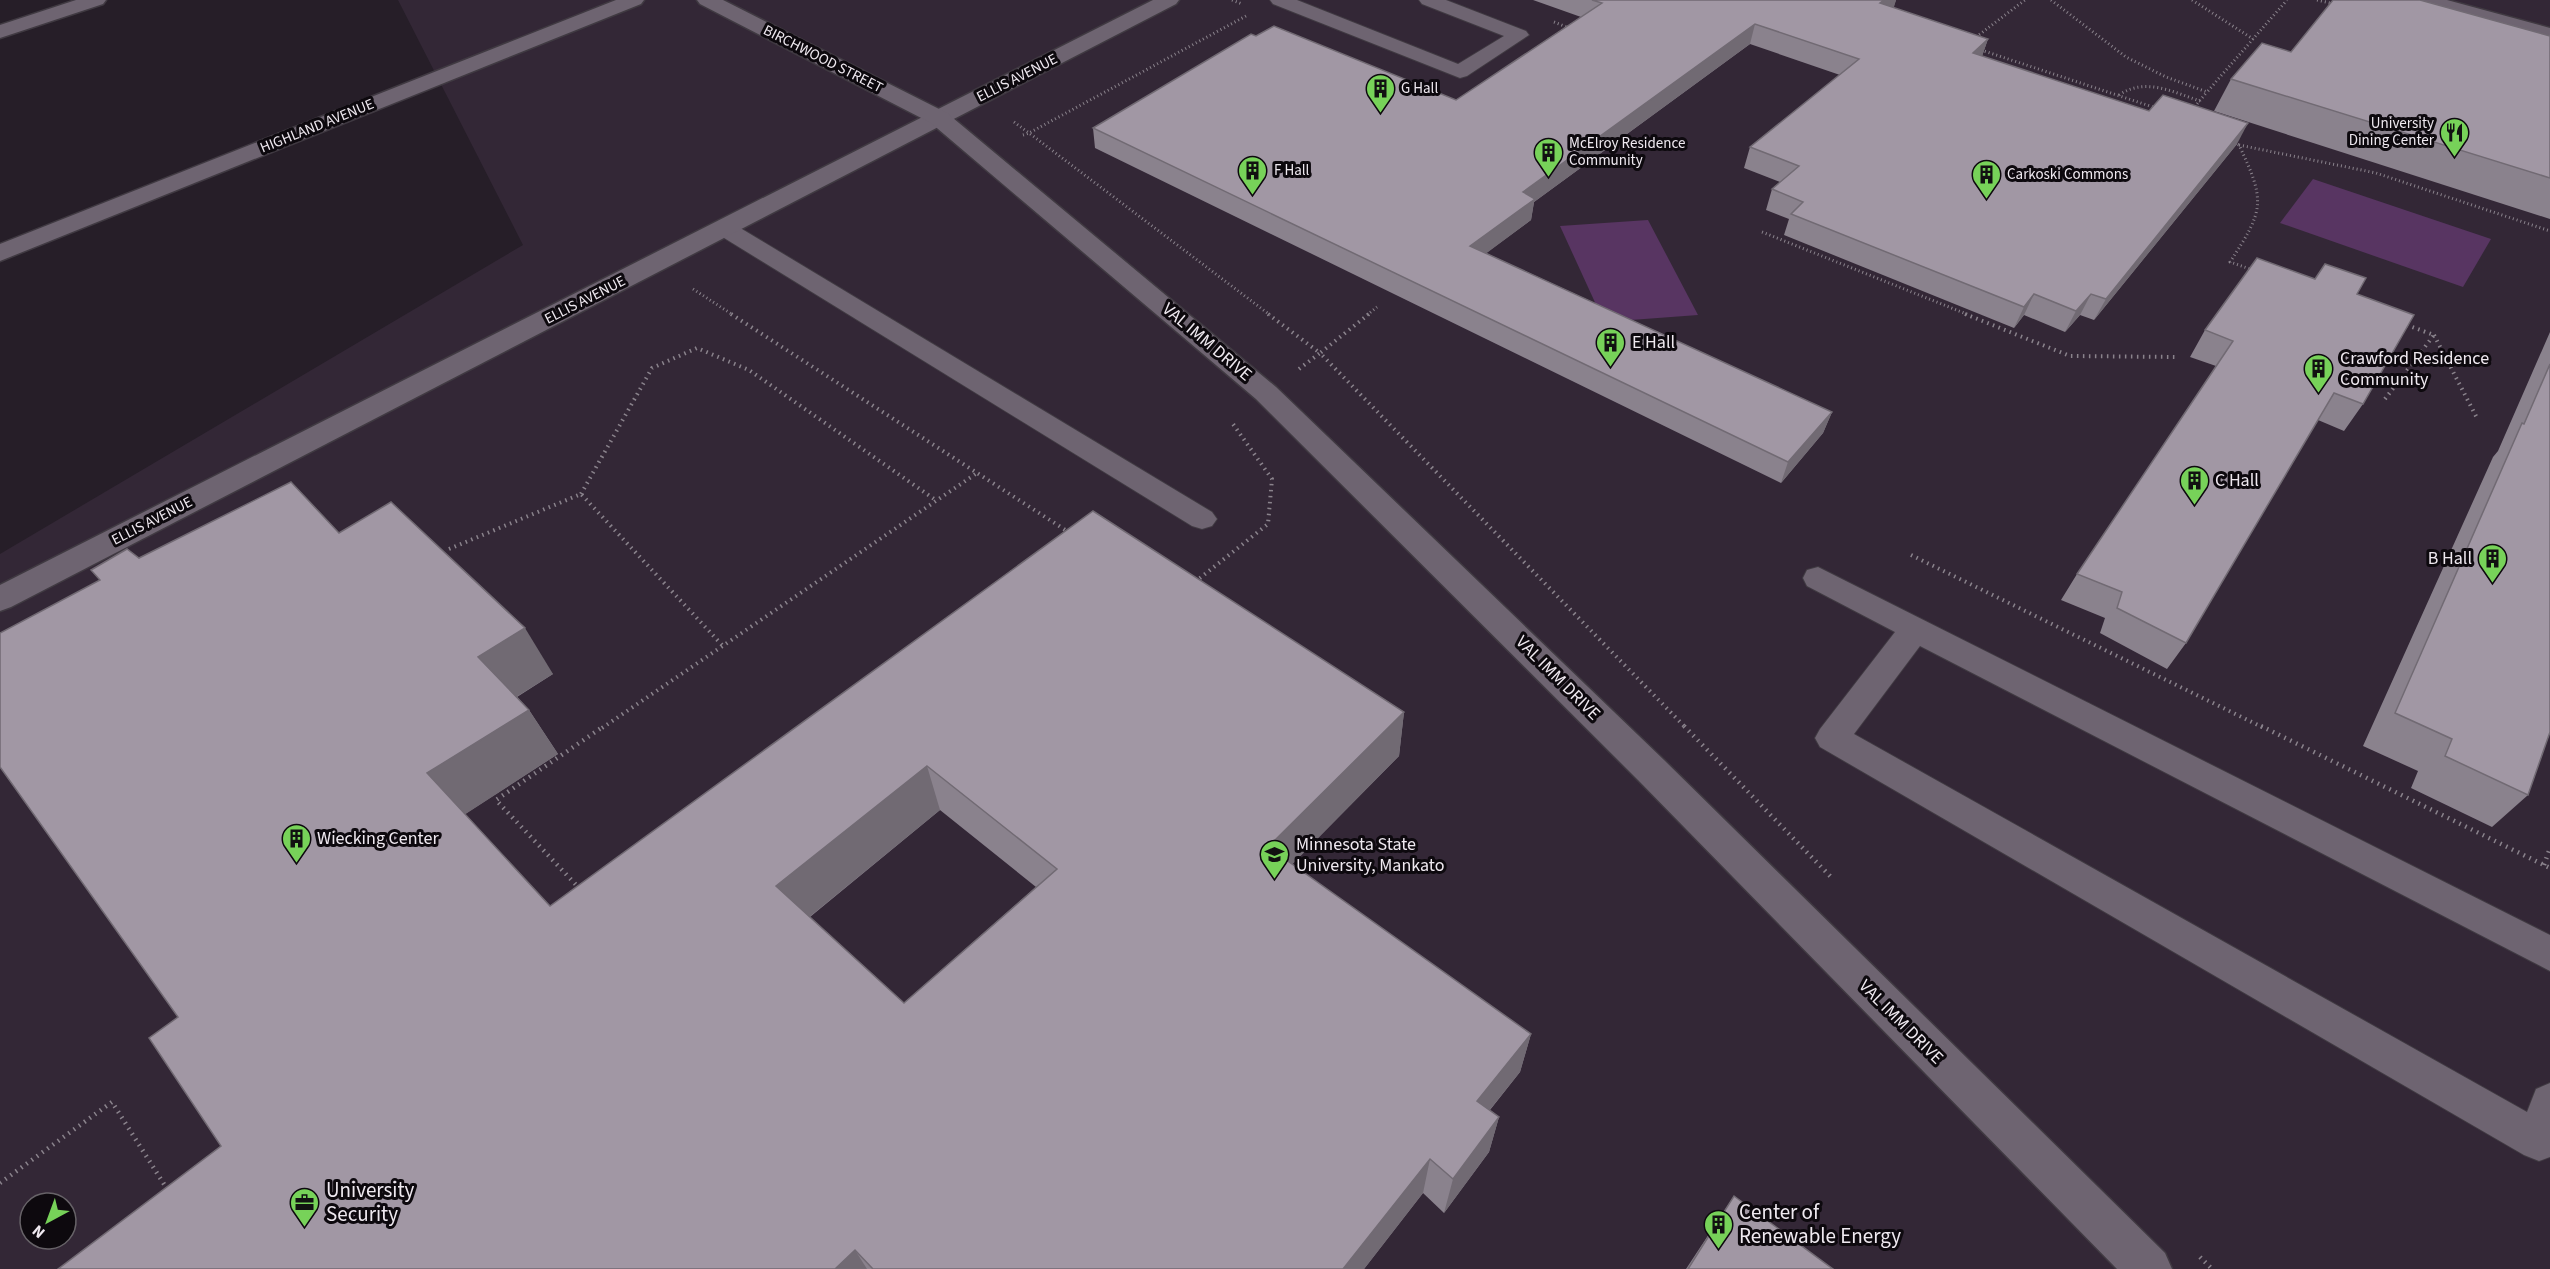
<svg xmlns="http://www.w3.org/2000/svg" width="2550" height="1269" font-family="'Source Sans 3',sans-serif">
<style>
.built{fill:#332736;fill-rule:evenodd}
.green{fill:#583562}
.lines{fill:none;stroke-linecap:round;stroke-linejoin:round}
.lane-casing{stroke:#403a42;stroke-width:2}
.street-casing{stroke:#403a42;stroke-width:3}
.secondary-casing{stroke:#403a42;stroke-width:3}
.path-far2{stroke:#8a838c;stroke-width:3;stroke-dasharray:1 3;stroke-linecap:butt}
.path-far1{stroke:#8a838c;stroke-width:4;stroke-dasharray:1.5 4.5;stroke-linecap:butt}
.path{stroke:#8a838c;stroke-width:4.5;stroke-dasharray:1.5 5;stroke-linecap:butt}
.lane{fill:#6e6471;fill-rule:evenodd}
.street{fill:#6e6471;fill-rule:evenodd}
.secondary{fill:#6e6471;fill-rule:evenodd}
.wall{fill:#8a828d;fill-rule:evenodd}
.shaded-wall{fill:#716a73}
.building{fill:#a197a4;stroke:#716a73;stroke-width:1.5;fill-rule:evenodd}
.labels{text-anchor:middle;dominant-baseline:central;stroke-width:6;stroke-linejoin:round;paint-order:stroke}
.far-street-label{font-size:15px;fill:#efe9f0;stroke:#0d090e}
.far-poi-label{font-size:15px;fill:#efe9f0;stroke:#0d090e;text-anchor:start}
.street-label{font-size:18px;fill:#efe9f0;stroke:#0d090e}
.poi-label{font-size:18px;fill:#efe9f0;stroke:#0d090e;text-anchor:start}
.near-poi-label{font-size:21px;fill:#efe9f0;stroke:#0d090e;text-anchor:start}
</style>
<rect width="100%" height="100%" fill="#261e28"/>
<!-- built -->
<path class="built" d="M398,0H2550V1269H0V554L523,245ZM30,1203H66V1239H30Z"/>
<!-- green -->
<g class="green">
<polygon points="2313,179 2491,239 2463,287 2280,223"/>
<polygon points="1648,220 1698,315 1604,322 1560,226"/>
</g>
<g class="lines">
<defs>
<g id="lane">
<polygon points="1270,0 1297,0 1458,64 1504,36 1422,4 1419,0 1446,0 1526,31 1529,35 1467,76 1460,78 1273,4"/>
<polygon points="724,221 732,223 1212,512 1217,519 1212,526 1202,529 1192,526 716,233 712,228 716,223"/>
<polygon points="1818,567 2550,935 2550,971 1920,646 1854,734 2527,1112 2536,1089 2550,1083 2550,1157 2539,1161 2524,1155 1820,747 1815,738 1820,729 1895,632 1807,586 1803,578 1807,570"/>
</g>
<g id="street">
<polygon points="76,0 106,0 103,4 0,38 0,25"/>
<polygon points="616,0 644,0 641,4 0,261 0,244"/>
<polygon points="1153,0 1179,0 1176,4 11,607 0,611 0,585"/>
<polygon points="2414,0 2447,0 2550,28 2550,40 2417,4"/>
</g>
<polygon id="secondary" points="697,0 723,0 947,113 1276,387 1664,760 2165,1253 2172,1269 2117,1269 1638,780 1256,399 931,123 700,4"/>
</defs>
<!-- lane casing -->
<use href="#lane" class="lane-casing"/>
<!-- street casing -->
<use href="#street" class="street-casing"/>
<!-- secondary casing -->
<use href="#secondary" class="secondary-casing"/>
<!-- path-far2 -->
<g class="path-far2">
<polyline points="1232,0 1242,4"/>
<polyline points="2051,0 2126,57 2166,77 2207,92 2287,0"/>
<polyline points="2192,0 2253,39"/>
<polyline points="2317,0 2334,4"/>
<polyline points="1246,16 1029,133 1270,315"/>
<polyline points="1554,22 1569,28"/>
<polyline points="1976,37 2025,0"/>
<polyline points="1981,50 2156,108"/>
<path d="M2119,95C2145,77 2173,92 2200,101"/>
<polyline points="2192,110 2207,92"/>
<polyline points="1014,122 1029,133 1023,135"/>
<path d="M2234,143L2239,145C2266,202 2264,210 2230,262L2253,270"/>
<polyline points="2239,145 2376,173 2550,231"/>
<polyline points="1762,232 1969,315"/>
<polyline points="693,289 733,315"/>
<polyline points="1367,315 1377,307"/>
</g>
<!-- path-far1 -->
<g class="path-far1">
<polyline points="731,314 1070,533"/>
<polyline points="1268,314 1320,353 1369,314"/>
<polyline points="1965,314 2070,356 2176,357"/>
<polyline points="2434,335 2478,420"/>
<polyline points="1299,369 1320,353 1686,728"/>
<polyline points="2385,399 2434,335 2404,324"/>
<polyline points="581,494 652,368 697,348 749,370 937,501"/>
<polyline points="449,549 581,494 723,646"/>
<polyline points="1911,555 2264,728"/>
<polyline points="1195,582 1268,524 1272,479 1233,424"/>
<polyline points="602,728 977,473"/>
</g>
<!-- path -->
<g class="path">
<polyline points="1684,726 1831,877"/>
<polyline points="2261,726 2550,868"/>
<polyline points="2544,865 2550,848"/>
<polyline points="580,889 496,800 604,726"/>
<polyline points="0,1183 112,1102 169,1192"/>
<polyline points="2200,1257 2212,1269"/>
</g>
<!-- lane -->
<use href="#lane" class="lane"/>
<!-- street -->
<use href="#street" class="street"/>
<!-- secondary -->
<use href="#secondary" class="secondary"/>
</g>
<!-- wall -->
<g class="wall">
<polygon points="1533,0 1896,0 1893,8 1988,39 1982,56 2237,144 2094,320 2080,315 2065,332 2024,315 2014,328 1784,235 1789,219 1766,210 1772,189 1780,182 1744,168 1750,147 1840,75 1750,44 1534,202 1531,220 1486,253 1832,412 1823,433 1781,483 1095,148 1093,128 1256,36 1456,100 1581,17"/>
<polygon points="2550,36 2550,219 2214,111 2231,79 2291,52"/>
<polygon points="2357,294 2363,404 2344,431 2318,420 2186,643 2167,669 2100,633 2105,618 2061,600 2077,574 2216,366 2190,357 2205,330"/>
<polygon points="2550,332 2550,732 2528,795 2492,827 2411,788 2418,771 2363,746 2493,457 2498,451"/>
<path d="M1093,511L1404,712L1399,756L1292,864L1531,1034L1520,1072L1490,1110L1499,1117L1489,1152L1444,1213L1423,1193L1364,1269H58L221,1146L178,1017L100,580L139,558L339,533L553,674L517,697L529,710L558,754L465,814L550,906ZM940,810L1036,887L904,1003L810,917Z"/>
<polygon points="1734,1196 1833,1269 1686,1269"/>
</g>
<!-- shaded-wall -->
<g class="shaded-wall">
<polygon points="1884,0 1896,0 1894,7 1874,23 1880,3"/>
<polygon points="1755,24 1750,44 1534,202 1531,220 1468,267 1470,246 1523,192"/>
<polygon points="1988,39 1981,59 1973,53"/>
<polygon points="2248,123 2237,144 2094,320 2106,299"/>
<polygon points="2034,294 2024,315 2014,328 2024,307"/>
<polygon points="2091,294 2080,315 2065,332 2076,311"/>
<polygon points="1832,412 1823,433 1781,483 1788,462"/>
<polygon points="525,628 553,674 508,702 478,657"/>
<polygon points="529,710 558,754 461,817 427,773"/>
<polygon points="1404,712 1399,756 1268,889 1268,847"/>
<polygon points="927,766 940,810 797,927 776,886"/>
<polygon points="1531,1034 1520,1072 1468,1137 1477,1101"/>
<polygon points="1499,1117 1489,1152 1444,1213 1453,1179"/>
<polygon points="1430,1159 1423,1193 1364,1269 1343,1269"/>
<polygon points="855,1250 867,1269 835,1269"/>
</g>
<!-- building -->
<g class="building">
<polygon points="1592,0 1884,0 1880,3 1988,39 1973,53 2149,111 2163,95 2248,123 2106,299 2091,294 2076,311 2034,294 2024,307 1791,214 1803,202 1772,189 1799,166 1750,147 1859,59 1755,24 1523,192 1535,199 1470,246 1832,412 1788,462 1093,128 1251,34 1256,36 1274,26 1456,100 1602,3"/>
<polygon points="2333,0 2420,0 2550,36 2550,178 2231,79 2262,43 2291,52"/>
<polygon points="2257,258 2315,279 2325,264 2366,278 2357,294 2414,315 2363,404 2334,393 2186,643 2117,608 2122,592 2077,574 2233,341 2205,330"/>
<polygon points="2550,364 2550,732 2528,795 2445,756 2452,739 2395,713 2522,423 2524,424"/>
<path d="M291,482L339,533L391,502L525,628L478,657L529,710L427,773L550,906L1093,511L1404,712L1268,847L1531,1034L1477,1101L1499,1117L1453,1179L1430,1159L1343,1269H873L855,1250L835,1269H58L221,1146L149,1038L178,1017L0,767V633L100,580L91,570L127,549L139,558ZM927,766L1057,869L904,1003L776,886Z"/>
<polygon points="1734,1196 1833,1269 1688,1269"/>
</g>
<!-- icons -->
<defs>
<symbol id="building-pin" viewBox="-11 -11 22 30"><path d="M0 17L-7.5 6A9.5 9.5 0 1 1 7.5 6Z" fill="#77d259" stroke="#0d090e"/><path d="M-4-6H4V6H1V3H-1V6H-4ZM-2.5-4.3h1.7v1.8h-1.7ZM.8-4.3h1.7v1.8H.8ZM-2.5-1h1.7V.8h-1.7ZM.8-1h1.7V.8H.8Z" fill="#111"/></symbol>
<symbol id="restaurant-pin" viewBox="-11 -11 22 30"><path d="M0 17L-7.5 6A9.5 9.5 0 1 1 7.5 6Z" fill="#77d259" stroke="#0d090e"/><path d="M-5-6h1v4h1v-4h1v4h1v-4h1v5L-1.5 .5V6h-2V.5L-5-1ZM5-6V6H3V1.5H1.5Q1.5-4 5-6Z" fill="#111"/></symbol>
<symbol id="university-pin" viewBox="-11 -11 22 30"><path d="M0 17L-7.5 6A9.5 9.5 0 1 1 7.5 6Z" fill="#77d259" stroke="#0d090e"/><path d="M0-5L7-2L0 1L-7-2ZM-4 1L0 2.5L4 1V4Q0 6-4 4Z" fill="#111"/></symbol>
<symbol id="office-pin" viewBox="-11 -11 22 30"><path d="M0 17L-7.5 6A9.5 9.5 0 1 1 7.5 6Z" fill="#77d259" stroke="#0d090e"/><path d="M-6-3h4V-5.5h4V-3h4V5H-6ZM-1-4.5V-3h2v-1.5ZM-6 0V1H6V0Z" fill="#111"/></symbol>
</defs>
<g fill-rule="evenodd">
<use href="#building-pin" x="1364" y="72" width="33" height="45"/>
<use href="#restaurant-pin" x="2438" y="116" width="33" height="45"/>
<use href="#building-pin" x="1532" y="136" width="33" height="45"/>
<use href="#building-pin" x="1236" y="154" width="33" height="45"/>
<use href="#building-pin" x="1970" y="158" width="33" height="45"/>
<use href="#building-pin" x="1594" y="326" width="33" height="45"/>
<use href="#building-pin" x="2302" y="352" width="33" height="45"/>
<use href="#building-pin" x="2178" y="464" width="33" height="45"/>
<use href="#building-pin" x="2476" y="542" width="33" height="45"/>
<use href="#building-pin" x="280" y="822" width="33" height="45"/>
<use href="#university-pin" x="1258" y="838" width="33" height="45"/>
<use href="#office-pin" x="288" y="1186" width="33" height="45"/>
<use href="#building-pin" x="1702" y="1208" width="33" height="45"/>
</g>
<g class="labels">
<!-- far-street labels -->
<g class="far-street-label">
<text transform="translate(823 59) rotate(27)">BIRCHWOOD STREET</text>
<text transform="translate(1017 78) rotate(-27)">ELLIS AVENUE</text>
<text transform="translate(317 126) rotate(-22)">HIGHLAND AVENUE</text>
<text transform="translate(585 300) rotate(-27)">ELLIS AVENUE</text>
<text transform="translate(152 521) rotate(-27)">ELLIS AVENUE</text>
</g>
<!-- far-poi labels -->
<g class="far-poi-label">
<text x="1401" y="88">G Hall</text>
<text x="2434" y="123" text-anchor="end">University<tspan x="2434" dy="17">Dining Center</tspan></text>
<text x="1569" y="143">McElroy Residence<tspan x="1569" dy="17">Community</tspan></text>
<text x="1274" y="170">F Hall</text>
<text x="2007" y="174">Carkoski Commons</text>
</g>
<!-- street labels -->
<g class="street-label">
<text transform="translate(1207 342) rotate(40)">VAL IMM DRIVE</text>
<text transform="translate(1558 678) rotate(45)">VAL IMM DRIVE</text>
<text transform="translate(1901 1022) rotate(45)">VAL IMM DRIVE</text>
</g>
<!-- poi labels -->
<g class="poi-label">
<text x="1632" y="342">E Hall</text>
<text x="2340" y="358">Crawford Residence<tspan x="2340" dy="21">Community</tspan></text>
<text x="2215" y="480">C Hall</text>
<text x="2472" y="558" text-anchor="end">B Hall</text>
<text x="317" y="838">Wiecking Center</text>
<text x="1296" y="844">Minnesota State<tspan x="1296" dy="21">University, Mankato</tspan></text>
</g>
<!-- near-poi labels -->
<g class="near-poi-label">
<text x="326" y="1190">University<tspan x="326" dy="24">Security</tspan></text>
<text x="1739" y="1212">Center of<tspan x="1739" dy="24">Renewable Energy</tspan></text>
</g>
</g>
<!-- north arrow -->
<g transform="translate(48 1221) rotate(221)"><circle r="28" fill="#0d090e" stroke="#676368" stroke-width="1.5"/>
<path d="M0-4.5L10 22L0 15L-10 22Z" fill="#77d259"/>
<text y="-9" font-size="16" font-weight="bold" text-anchor="middle" fill="#efe9f0">N</text>
</g>
</svg>
